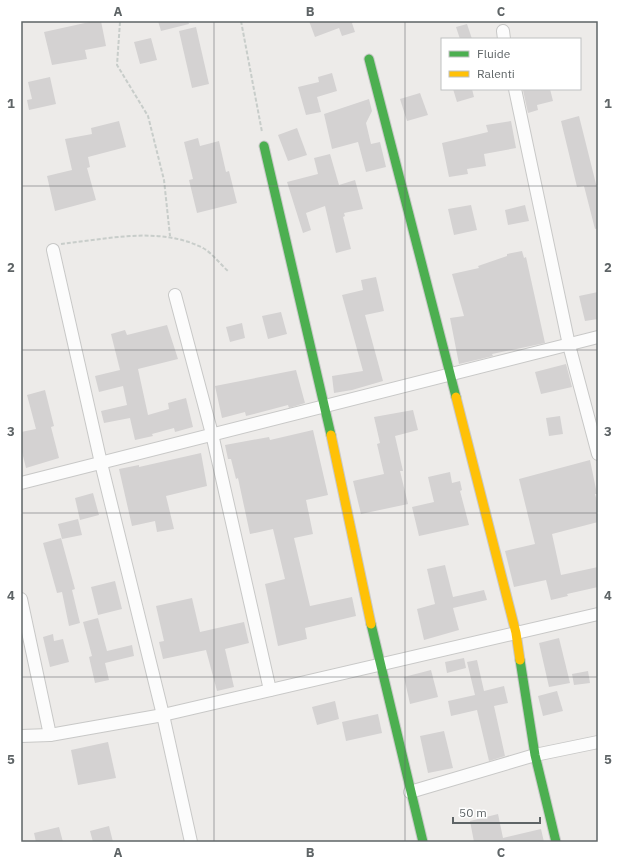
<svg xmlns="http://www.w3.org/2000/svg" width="619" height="863" font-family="'IBM Plex Sans',sans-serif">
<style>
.building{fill:#d4d2d2}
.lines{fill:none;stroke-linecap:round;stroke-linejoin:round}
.street-casing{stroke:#c8c8c7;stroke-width:14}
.fast-casing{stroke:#c9c9c9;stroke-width:11}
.slow-casing{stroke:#c9c9c9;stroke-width:11}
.path{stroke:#c8cdca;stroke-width:2;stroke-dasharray:4 2;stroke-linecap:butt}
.street{stroke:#fcfcfc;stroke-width:12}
.fast{stroke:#4caf50;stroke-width:9}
.slow{stroke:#ffc107;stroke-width:9}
.grid{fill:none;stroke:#5e6466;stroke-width:1;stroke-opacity:0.55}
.neatline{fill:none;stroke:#5e6466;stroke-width:1.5}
.grid-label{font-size:13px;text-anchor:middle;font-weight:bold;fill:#5e6466}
</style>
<rect width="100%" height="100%" fill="#edebe9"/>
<!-- building -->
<g class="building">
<polygon points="94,21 101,21 106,46 85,50 87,59 52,65 44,32"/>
<polygon points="158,21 188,21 189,24 161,31"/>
<polygon points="309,21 354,21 352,23 355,32 342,36 339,28 315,37"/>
<polygon points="467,24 472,39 460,39 456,27"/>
<polygon points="196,27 209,84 192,88 179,31"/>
<polygon points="151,38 157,60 140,64 134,42"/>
<polygon points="332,73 337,91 317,97 321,112 306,115 298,87 319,82 318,77"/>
<polygon points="50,77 56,104 29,110 27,100 32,99 28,82"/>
<polygon points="453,89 472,89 474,97 457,102"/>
<polygon points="528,89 550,89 553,101 537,105 538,110 528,113 523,90"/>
<polygon points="420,93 428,115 407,121 400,99"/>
<polygon points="369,99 372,111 366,123 371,144 380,142 386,167 366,172 358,142 332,149 324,114"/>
<polygon points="579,116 596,184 598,184 598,228 595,229 584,186 577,187 561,121"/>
<polygon points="119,121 126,147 88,157 90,167 87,168 96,200 55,211 47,176 72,170 65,139 92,134 91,128"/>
<polygon points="511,121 516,148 484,154 486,166 467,169 468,174 449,177 442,143 488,132 486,125"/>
<polygon points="297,128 307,155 288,161 278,135"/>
<polygon points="198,138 200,146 219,141 226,172 229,171 237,203 197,213 189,180 193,179 184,142"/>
<polygon points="330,154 339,185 355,180 363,209 344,213 345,216 343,217 351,249 336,253 325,206 306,213 311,230 303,233 287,182 318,174 314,158"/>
<polygon points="471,205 477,230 454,235 448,209"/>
<polygon points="525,205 529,221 508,225 505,210"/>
<polygon points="522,251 524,258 526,257 545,343 492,354 493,356 459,364 450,318 464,316 452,274 479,268 478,266 507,256 507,254"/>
<polygon points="376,277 384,311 365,315 383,381 352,390 334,393 332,376 363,371 342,295 363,290 361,280"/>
<polygon points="598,292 598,319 585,321 579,296"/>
<polygon points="281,312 287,334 268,339 262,316"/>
<polygon points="242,323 245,338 230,342 226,327"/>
<polygon points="167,325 178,359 138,369 148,415 169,409 168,403 186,398 193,427 175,432 174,428 152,434 153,436 135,440 130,418 104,423 101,411 127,405 123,386 99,392 95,376 120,370 111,334 125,330 127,335"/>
<polygon points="566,364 572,387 541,394 535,372"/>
<polygon points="296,370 305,403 289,408 288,405 246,416 245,412 222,418 215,386"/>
<polygon points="45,390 54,426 51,427 59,458 26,468 21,448 21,432 36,429 27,395"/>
<polygon points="413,410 418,430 395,436 403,471 400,471 408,504 361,514 353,481 384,474 377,444 380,443 374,417"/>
<polygon points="560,416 563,434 549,436 546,418"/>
<polygon points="313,430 328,495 306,500 313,534 294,538 310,606 352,597 356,616 305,628 307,639 278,646 265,584 285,579 273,529 250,534 238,478 236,479 231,459 228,459 225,445 269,437 270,440"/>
<polygon points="201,453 207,486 166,496 174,529 157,532 155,521 132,526 119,469 139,465 139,467"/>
<polygon points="590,460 597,494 595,494 598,505 598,522 552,534 561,575 598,567 598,587 567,594 568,596 551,600 546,580 514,587 505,551 535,544 519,479"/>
<polygon points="450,472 452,483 460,481 462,490 460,491 469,525 419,536 412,507 434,502 428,477"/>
<polygon points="93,493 99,515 80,520 75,498"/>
<polygon points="78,519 82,535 62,539 58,524"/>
<polygon points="61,538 75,589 72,590 80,623 69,626 62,592 57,593 43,543"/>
<polygon points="445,565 453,597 484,590 487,600 453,608 459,630 424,640 417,609 435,604 427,569"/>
<polygon points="115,581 122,609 98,615 91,587"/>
<polygon points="192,598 200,632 244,622 249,643 225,649 234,687 217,691 206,650 163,659 159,642 164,641 156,606"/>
<polygon points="98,618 107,651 132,645 134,656 105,663 109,680 95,683 89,657 92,656 83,622"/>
<polygon points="53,634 54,641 63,639 69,662 50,667 43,637"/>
<polygon points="559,638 570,683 549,687 539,643"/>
<polygon points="464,658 466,668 447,673 445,662"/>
<polygon points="477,660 484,691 504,686 508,703 494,706 505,756 489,761 477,710 451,716 448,701 475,695 467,662"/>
<polygon points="431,670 438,697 410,704 404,677"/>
<polygon points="588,671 590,683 574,685 572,674"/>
<polygon points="557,691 563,711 543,716 538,696"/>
<polygon points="335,701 339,719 317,725 312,707"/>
<polygon points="378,714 382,733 346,741 342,722"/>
<polygon points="444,731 453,768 428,773 420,736"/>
<polygon points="108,742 116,778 78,785 71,750"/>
<polygon points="498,814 503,838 541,829 544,842 474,842 470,821"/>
<polygon points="109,826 113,842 93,842 90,831"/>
<polygon points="59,827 63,842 36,842 34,833"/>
</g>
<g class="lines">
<defs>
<g id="street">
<polyline points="503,31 504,39"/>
<polyline points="515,89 569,345 598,454"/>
<polyline points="53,250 101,463 163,715 191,842"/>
<polyline points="175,295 212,434 270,690"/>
<polyline points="21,483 598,337"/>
<polyline points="21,599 50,735"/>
<polyline points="21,736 50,735 163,715 598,614"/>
<polyline points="410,792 535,755 598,742"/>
</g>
<g id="fast">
<polyline points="369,59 456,397"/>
<polyline points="264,146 331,435"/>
<polyline points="371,624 423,842"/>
<polyline points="520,660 535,755 556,842"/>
</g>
<g id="slow">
<polyline points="456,397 516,633 520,660"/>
<polyline points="331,435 371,624"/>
</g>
</defs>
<!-- street casing -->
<use href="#street" class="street-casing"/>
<!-- fast casing -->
<use href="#fast" class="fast-casing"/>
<!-- slow casing -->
<use href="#slow" class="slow-casing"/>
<!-- path -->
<g class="path">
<polyline points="241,21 262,132"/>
<polyline points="120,22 117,65 148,116 164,180 170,236"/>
<path d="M61,244C107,239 160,226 203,248C212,253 220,264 228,271"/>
</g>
<!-- street -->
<use href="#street" class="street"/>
<!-- fast -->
<use href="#fast" class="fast"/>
<!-- slow -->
<use href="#slow" class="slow"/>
</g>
<!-- grid -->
<path class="grid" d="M214,21V842M405,21V842M21,186H598M21,350H598M21,513H598M21,677H598"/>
<!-- border -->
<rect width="619" height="863" fill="none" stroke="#ffffff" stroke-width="44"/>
<!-- legend -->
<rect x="441" y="38" width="140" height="52" fill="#ffffff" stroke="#bfc1c2"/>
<rect x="449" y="51" width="20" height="6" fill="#4caf50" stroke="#bfc1c2"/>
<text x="477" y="58" font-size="12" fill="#5e6466">Fluide</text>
<rect x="449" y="71" width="20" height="6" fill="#ffc107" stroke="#bfc1c2"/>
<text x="477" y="78" font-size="12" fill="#5e6466">Ralenti</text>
<!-- scale -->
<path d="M453 817v6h87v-6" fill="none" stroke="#5e6466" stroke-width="2"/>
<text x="459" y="817" font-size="12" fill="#5e6466" stroke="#ffffff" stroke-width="3" paint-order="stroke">50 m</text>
<rect x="22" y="22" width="575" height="819" class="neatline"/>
<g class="grid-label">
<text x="118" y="16">A</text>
<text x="310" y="16">B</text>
<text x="501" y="16">C</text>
<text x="11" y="108">1</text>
<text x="608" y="108">1</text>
<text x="11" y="272">2</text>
<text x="608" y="272">2</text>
<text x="11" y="436">3</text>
<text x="608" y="436">3</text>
<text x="11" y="600">4</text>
<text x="608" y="600">4</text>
<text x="11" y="764">5</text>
<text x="608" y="764">5</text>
<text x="118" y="857">A</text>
<text x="310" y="857">B</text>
<text x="501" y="857">C</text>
</g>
</svg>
